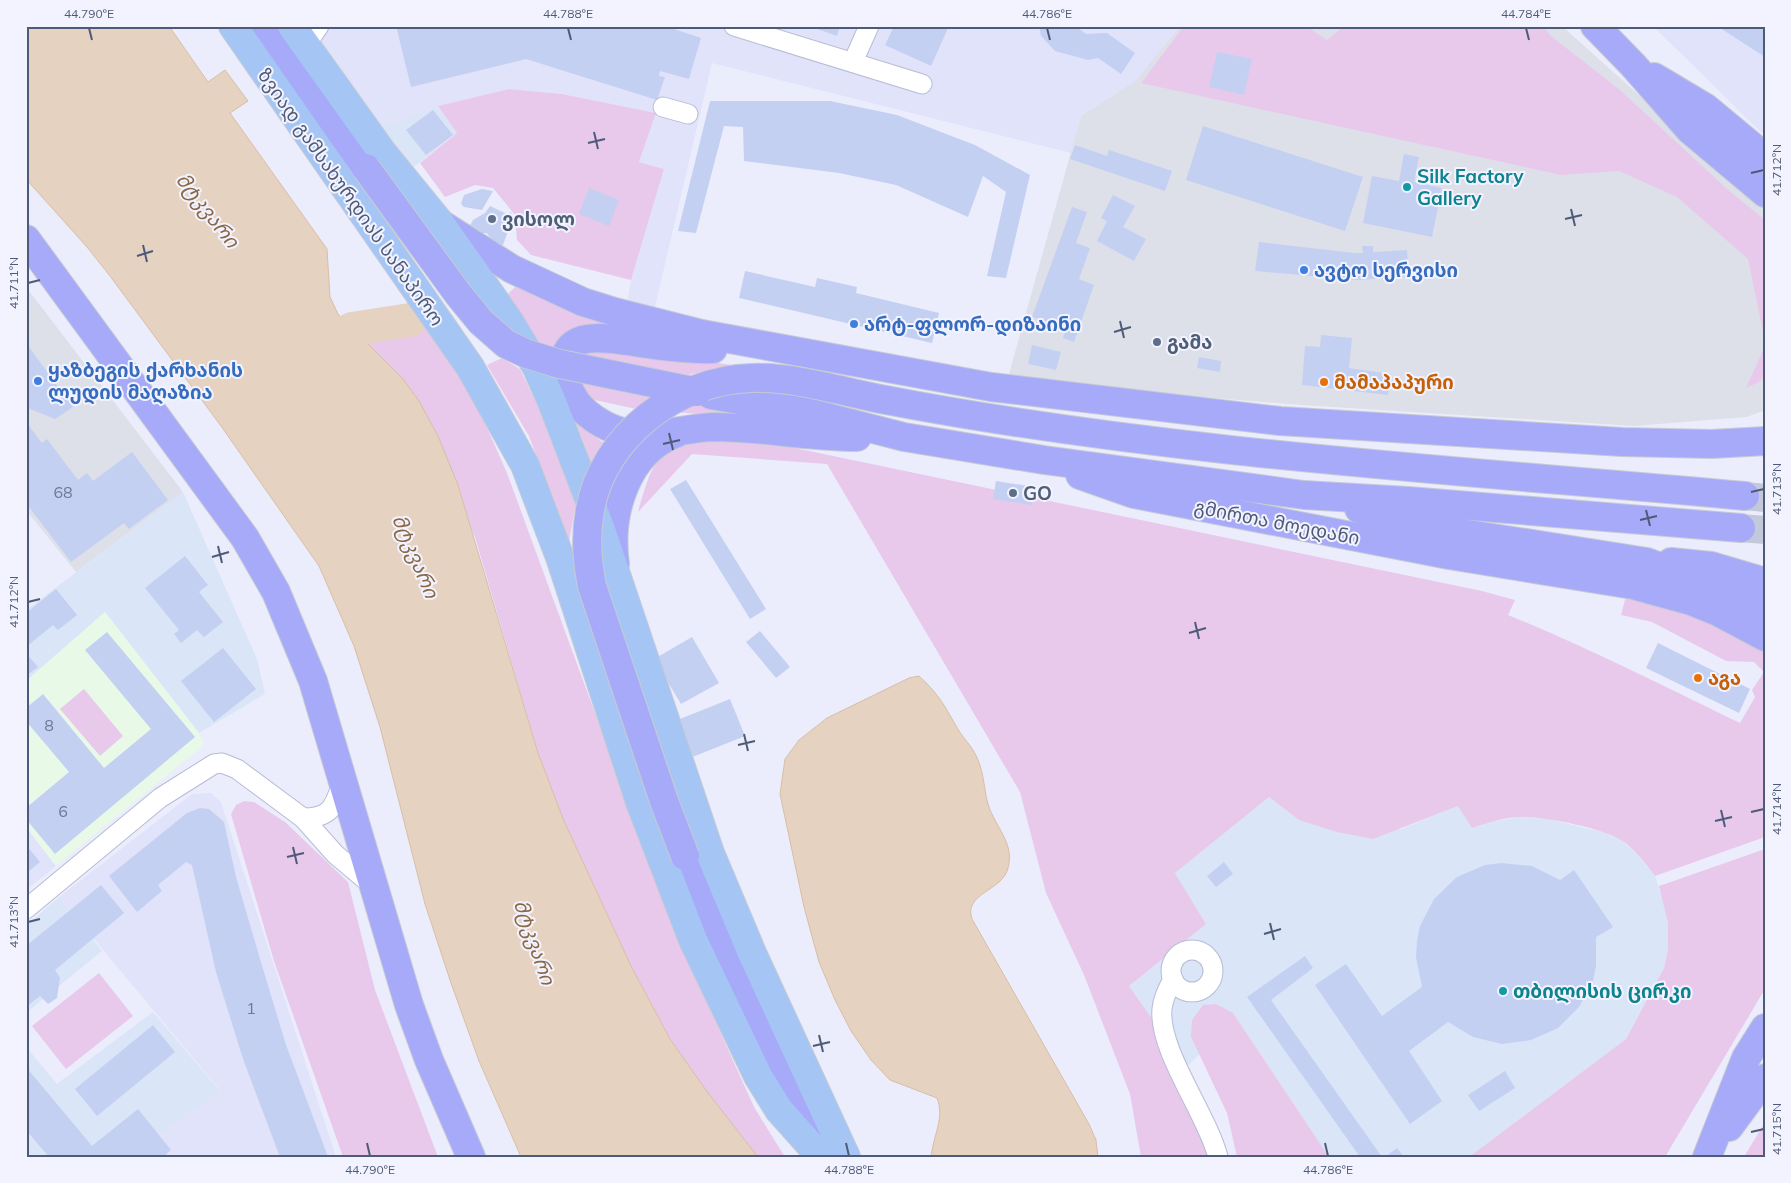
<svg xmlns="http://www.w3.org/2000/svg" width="1791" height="1183" font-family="Mulish,'Noto Sans Georgian',sans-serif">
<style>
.residential{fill:#e0e3f9}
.commercial{fill:#dae5f7}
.industrial{fill:#dee0e9}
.education{fill:#e8f9e8}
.green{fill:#e8c9eb}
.water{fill:#e6d2c0;stroke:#d8bea6}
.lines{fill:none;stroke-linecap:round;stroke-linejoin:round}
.river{stroke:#e6d2c0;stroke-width:34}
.building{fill:#c4d0f1}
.primary-tunnel{stroke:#c4c8db;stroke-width:28;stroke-dasharray:28 14;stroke-linecap:butt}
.street-casing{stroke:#b6bcd4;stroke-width:21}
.primary-casing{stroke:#c6cbd4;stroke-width:30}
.highway-casing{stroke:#c6cbd4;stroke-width:30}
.street{stroke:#fff;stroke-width:19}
.primary{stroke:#a7aaf8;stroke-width:28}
.highway{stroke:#a5c6f4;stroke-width:28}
.primary-bridge-casing{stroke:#c6cbd4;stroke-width:30;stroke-linecap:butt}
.primary-bridge{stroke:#a7aaf8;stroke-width:28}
.ticks{fill:none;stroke:#4e5b78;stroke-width:2}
.culture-dot{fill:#0f9aa8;stroke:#f2f3ff;stroke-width:2}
.service-dot{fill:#5c6f8a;stroke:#f2f3ff;stroke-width:2}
.shop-dot{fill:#3f7fe0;stroke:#f2f3ff;stroke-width:2}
.food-dot{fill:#e8710a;stroke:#f2f3ff;stroke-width:2}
.labels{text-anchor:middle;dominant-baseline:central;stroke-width:4;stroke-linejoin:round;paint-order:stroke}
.number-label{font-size:16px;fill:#6c7896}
.culture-label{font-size:19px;font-weight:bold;fill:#0d838f;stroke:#f2f3ff;text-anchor:start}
.street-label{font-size:19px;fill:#4e5b78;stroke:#f2f3ff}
.service-label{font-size:19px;font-weight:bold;fill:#4e5e75;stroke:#f2f3ff;text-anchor:start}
.shop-label{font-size:19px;font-weight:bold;fill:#366cbe;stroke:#f2f3ff;text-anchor:start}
.food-label{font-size:19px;font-weight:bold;fill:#c56008;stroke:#f2f3ff;text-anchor:start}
.water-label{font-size:20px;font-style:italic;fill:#8b6947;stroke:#f2f3ff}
.neatline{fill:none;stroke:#4e5b78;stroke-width:2}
.ticks-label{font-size:12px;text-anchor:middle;fill:#4e5b78}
</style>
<rect width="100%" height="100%" fill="#ecedfc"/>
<!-- residential -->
<g class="residential">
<polygon points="311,26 1180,26 1135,81 1081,116 1071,153 712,63 654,311 627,304 631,280 664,169 639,162 656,113 562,94 509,89 438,106 382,127"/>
<polygon points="1653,26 1765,26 1765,136"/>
<polygon points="211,793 221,802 336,1157 125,1157 220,1090 59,897 192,794"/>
<polygon points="26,827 56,866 26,890"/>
</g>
<!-- commercial -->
<g class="commercial">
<polygon points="438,106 457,133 411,169 382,127"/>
<polygon points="183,492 257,659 265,694 199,733 105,612 26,681 26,610"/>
<polygon points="1269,797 1299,820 1401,829 1458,806 1496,821 1519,817 1548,819 1602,832 1620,839 1636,853 1655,876 1665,906 1668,923 1668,949 1664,968 1626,1039 1469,1157 1329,1157 1233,1013 1191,1037 1200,1054 1186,1067 1129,986 1206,924 1175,873"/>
<polygon points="59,897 102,951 26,1013 26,926"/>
<polygon points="153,1012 220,1091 125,1157 32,1157 26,1150 26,1047 57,1084"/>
</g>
<!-- industrial -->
<g class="industrial">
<polygon points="1180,26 1562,26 1765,208 1765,410 1747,417 1634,426 1301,405 1007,381 1081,116 1135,81"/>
<polygon points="26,287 183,492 76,572 26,510"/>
</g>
<!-- education -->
<polygon class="education" points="105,612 199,733 204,745 56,866 26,827 26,681"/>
<!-- green -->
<g class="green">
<polygon points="1184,26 1306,26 1327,40 1344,26 1543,26 1551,36 1620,90 1727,189 1765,220 1765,341 1748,259 1677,197 1619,171 1561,175 1141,83"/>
<polygon points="509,89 562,94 656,113 639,162 664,169 631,280 531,255 517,240 515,215 493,188 475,185 445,197 420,163 457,133 438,106"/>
<polygon points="515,287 629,324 602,324 578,330 556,377 501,301"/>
<path d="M425,328C460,363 487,427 507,473L676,934L754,1107L785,1157H758L708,1094L670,1039L632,968L564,821L538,753L475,537L403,379L363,339L370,334Z"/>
<polygon points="1765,346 1765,376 1759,382 1746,388"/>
<polygon points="619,348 752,368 691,374 659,394 769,420 636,409 590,399 572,382 582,353"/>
<polygon points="502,358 520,369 558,448 576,503 569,542 529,436 487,365"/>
<polygon points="570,408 593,435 617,453 605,519 585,446"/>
<path d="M708,438L766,442L1482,591L1515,600L1508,615C1587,647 1663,686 1740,723L1755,697L1752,690L1764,672L1754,662L1726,661L1652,622L1621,615L1627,592L1664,599L1765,647V837L1655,876C1645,863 1634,848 1621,840C1602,828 1543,816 1520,817C1504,817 1487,823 1472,828L1458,806L1373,839L1337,832L1299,820L1269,797L1175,873L1206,924L1129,986L1186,1067L1212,1157H1141L1130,1094L1084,975L1046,893L1020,792L827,464L692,454L638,512C654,458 653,455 708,438Z"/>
<polygon points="84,689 123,736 100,756 60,709"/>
<polygon points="244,801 254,802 285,822 348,882 375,990 438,1157 343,1157 274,961 231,814 236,805"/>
<polygon points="1765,849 1765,989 1665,1157 1469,1157 1626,1039 1664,968 1668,949 1668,923 1659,886"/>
<polygon points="99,973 133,1016 66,1069 32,1026"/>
<polygon points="1216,1004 1233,1013 1329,1157 1237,1157 1227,1113 1191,1037 1192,1020 1203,1005"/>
<polygon points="1765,1122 1765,1157 1744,1157"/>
</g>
<!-- water -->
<g class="water">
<polygon points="26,26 169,26 208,82 225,70 248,101 230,113 327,249 330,297 338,314 403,379 419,401 438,436 458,485 538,753 564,821 632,968 670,1039 708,1093 758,1157 521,1157 479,1061 451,983 425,904 380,727 354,646 319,566 221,426 110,276 87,247 26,179"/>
<path d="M919,676C940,695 945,707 959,731C965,740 974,749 978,760C984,774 984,790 988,804C995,827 1015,843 1008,868C1003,891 963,893 972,919L1089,1124L1096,1140L1098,1157H931C933,1136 945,1118 937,1098L890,1080L871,1060L851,1031L835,1000L819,962L804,907L780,794L785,759L799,740L827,718L909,678Z"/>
</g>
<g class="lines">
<!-- river -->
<polyline class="river" points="313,353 352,329 410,320"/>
</g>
<!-- building -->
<g class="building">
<polygon points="396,26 665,26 701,38 689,79 660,71 659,76 665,77 657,100 526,59 411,87"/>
<polygon points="809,26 840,26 837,36"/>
<polygon points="894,26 949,26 931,66 885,45"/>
<polygon points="1039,26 1075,26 1086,34 1107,33 1135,53 1121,74 1098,58 1088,60 1055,51 1041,36"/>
<polygon points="1717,26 1765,26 1765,57"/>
<polygon points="1217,52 1252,59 1244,95 1209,87"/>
<polygon points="710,101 830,101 897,115 975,145 1030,175 1006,278 987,276 1006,192 983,176 968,217 896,185 839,173 744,161 743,127 724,126 696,233 678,231"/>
<polygon points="433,110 453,135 426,155 406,130"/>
<polygon points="1203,126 1363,177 1345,231 1186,180"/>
<polygon points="1075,145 1107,156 1109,150 1172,171 1165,191 1070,159"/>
<polygon points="1404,154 1419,157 1414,182 1442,188 1432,237 1363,223 1372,176 1399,181"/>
<polygon points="589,188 619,200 609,226 579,214"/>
<polygon points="482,189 493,191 482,210 464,207 461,204 464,195"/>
<polygon points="1113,195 1135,206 1123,227 1146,239 1134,261 1097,241 1107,221 1101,218"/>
<polygon points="490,206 507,214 511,212 515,223 507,227 505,220 507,234 503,245 494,244 487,233 475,233 469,228 473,220 485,213"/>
<polygon points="1072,207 1087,212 1076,243 1090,248 1079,279 1094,285 1074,342 1063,338 1066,329 1032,317"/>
<polygon points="1259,242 1354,253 1363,253 1362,246 1373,246 1373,252 1407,250 1409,277 1356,280 1255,271"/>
<polygon points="745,271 815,287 817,278 857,287 856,293 939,313 932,343 739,298"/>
<polygon points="1321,335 1352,338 1349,368 1391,374 1388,395 1302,385 1305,346 1320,347"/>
<polygon points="26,343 73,407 55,419 30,409 26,403"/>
<polygon points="1032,345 1061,352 1056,370 1028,364"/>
<polygon points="1199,357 1221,361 1220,372 1197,368"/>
<polygon points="26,422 42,443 47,439 78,480 87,473 93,481 132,452 168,500 129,529 124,523 71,562 26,503"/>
<polygon points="686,480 766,609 750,619 670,489"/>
<polygon points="996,481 1035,487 1032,505 993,499"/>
<polygon points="185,556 208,585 199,592 223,622 204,637 197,630 181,643 174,634 179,630 145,588"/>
<polygon points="56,589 77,615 58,630 53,625 26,647 26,613"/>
<polygon points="760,631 790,667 776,678 746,642"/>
<polygon points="107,632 195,737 55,854 26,819 26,808 69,772 26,721 26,708 43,694 104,768 151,729 85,650"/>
<polygon points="692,637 719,683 681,704 654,659"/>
<polygon points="1658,643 1750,689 1739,713 1646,668"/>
<polygon points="223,648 256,689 214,722 181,681"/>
<polygon points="26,653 38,667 26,676"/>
<polygon points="730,699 745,736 690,758 675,721"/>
<polygon points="200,808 209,809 224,822 236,877 260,959 286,1045 328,1157 280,1157 243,1059 216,972 192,865 186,862 158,885 162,891 137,912 109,876 187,813"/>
<polygon points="26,845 40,862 29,871 26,868"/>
<polygon points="1224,862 1233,874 1216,887 1207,876"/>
<polygon points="1501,863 1532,866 1560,880 1574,870 1613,927 1596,937 1596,966 1593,981 1579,1007 1558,1028 1531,1040 1502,1044 1473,1037 1448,1022 1409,1051 1442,1101 1410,1124 1315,985 1346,964 1382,1016 1422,987 1416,957 1417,941 1420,926 1434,899 1457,877 1485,865"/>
<polygon points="101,885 124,913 55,970 60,978 57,998 48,1004 40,996 26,1007 26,946"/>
<polygon points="1305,956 1313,968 1271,1000 1382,1157 1360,1157 1247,997"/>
<polygon points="153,1025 175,1052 97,1116 75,1089"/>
<polygon points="26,1067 92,1146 138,1109 171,1150 163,1157 49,1157 26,1130"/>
<polygon points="1505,1071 1515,1088 1479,1111 1468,1095"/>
<polygon points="1397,1148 1404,1157 1385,1157"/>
</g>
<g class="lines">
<!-- primary-tunnel -->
<g class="primary-tunnel">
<polyline points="1745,496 1765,498"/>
<polyline points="1741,528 1765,530"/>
</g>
<defs>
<g id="street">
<polyline points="734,26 922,84"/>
<polyline points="306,45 319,26"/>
<polyline points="853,62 869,26"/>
<polyline points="663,107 688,114"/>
<path d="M303,818C332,818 334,806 343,781"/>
<polyline points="26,909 160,798 214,764 222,763 237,769 303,818 335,854 374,887"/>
<circle cx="1192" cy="971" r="21"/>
<path d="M1173,979C1168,989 1163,998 1162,1009C1158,1050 1207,1114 1218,1157"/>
</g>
<g id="primary">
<polyline points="265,26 366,168"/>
<polyline points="1595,26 1633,65 1690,130 1765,193"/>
<polyline points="1654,77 1706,108 1765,157"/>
<polyline points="441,224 512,269 583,302 615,312 702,334 991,387 1280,421 1622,442 1712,444 1765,441"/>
<polyline points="26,239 245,538 276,592 313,681 409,1005 429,1060 471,1157"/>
<path d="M713,349C685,350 655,345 627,341C612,339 596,336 582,340C557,348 562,377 572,395C582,414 605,428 626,433C654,439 685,428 713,427C761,427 809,437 857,437"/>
<polyline points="711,395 807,412 904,437 1044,460 1304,495 1408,501 1741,528"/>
<path d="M886,400C1169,454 1459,470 1745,496"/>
<polyline points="1080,475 1134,494 1449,555 1633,585 1691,601 1716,611 1765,637"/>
<polyline points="1359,509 1423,527 1647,562 1765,607"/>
<polyline points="1671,562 1711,566 1765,582"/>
<path d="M615,564C608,513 626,452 677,433"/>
<polyline points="685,856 731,963 816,1146"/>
<polyline points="1729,1127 1765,1078"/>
<polyline points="1707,1157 1746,1058 1765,1028"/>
</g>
<g id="highway">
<polyline points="233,26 470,367 525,465 561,560 640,802 693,940 758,1076 779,1110 821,1157"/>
<polyline points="292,26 382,152 440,223 509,321 536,366 552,402 601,530 710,853 752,953 846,1157"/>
</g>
</defs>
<!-- street casing -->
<use href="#street" class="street-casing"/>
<!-- primary casing -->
<use href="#primary" class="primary-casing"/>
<!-- highway casing -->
<use href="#highway" class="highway-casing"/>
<!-- street -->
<use href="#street" class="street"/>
<!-- primary -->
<use href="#primary" class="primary"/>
<!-- highway -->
<use href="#highway" class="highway"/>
<defs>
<g id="primary-bridge">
<polyline points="366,168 458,294 481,322 506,344 527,354 560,364 697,392"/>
<path d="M685,856L664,801L592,586C587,560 585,537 590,510C603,436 677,380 751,378C794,376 843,392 886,400"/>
</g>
</defs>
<!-- primary-bridge casing -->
<use href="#primary-bridge" class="primary-bridge-casing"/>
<!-- primary-bridge -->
<use href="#primary-bridge" class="primary-bridge"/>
</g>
<!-- ticks -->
<path class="ticks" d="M89,28L92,40M568,28L571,40M1047,28L1050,40M1526,28L1529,40M594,132L598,149M588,143L605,139M1751,173L1764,170M1571,209L1575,226M1565,219L1582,215M143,245L147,262M137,256L153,251M28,283L40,280M1120,321L1124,338M1114,332L1131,327M669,433L673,450M663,444L680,440M1751,492L1764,489M1646,510L1650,526M1640,520L1657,516M218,546L222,563M212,557L229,552M28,602L40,599M1195,622L1199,639M1189,633L1206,628M744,734L748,751M738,745L755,741M1721,810L1725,827M1751,812L1764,809M1715,821L1732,817M293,847L297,864M287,857L304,853M28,922L40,919M1270,923L1274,940M1264,934L1281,929M819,1035L823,1052M813,1046L830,1042M1751,1132L1764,1129M367,1143L370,1156M846,1143L849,1156M1325,1143L1328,1156"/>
<!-- markers -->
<g class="culture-dot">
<circle cx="1407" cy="187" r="5"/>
<circle cx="1503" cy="991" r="5"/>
</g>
<g class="service-dot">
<circle cx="492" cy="219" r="5"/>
<circle cx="1157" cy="342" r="5"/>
<circle cx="1013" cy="493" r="5"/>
</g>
<g class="shop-dot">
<circle cx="1304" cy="270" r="5"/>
<circle cx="854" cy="324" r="5"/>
<circle cx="38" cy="381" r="5"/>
</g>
<g class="food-dot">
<circle cx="1324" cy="382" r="5"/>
<circle cx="1698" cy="678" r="5"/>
</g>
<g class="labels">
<!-- number labels -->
<g class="number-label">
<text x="63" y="492">68</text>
<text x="49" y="725">8</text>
<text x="63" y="811">6</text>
<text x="251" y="1008">1</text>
</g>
<!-- culture labels -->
<g class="culture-label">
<text x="1417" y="176">Silk Factory<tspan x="1417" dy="22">Gallery</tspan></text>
<text x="1513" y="991">თბილისის ცირკი</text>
</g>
<!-- street labels -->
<g class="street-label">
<text transform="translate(351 197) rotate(55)">ზვიად გამსახურდიას სანაპირო</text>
<text transform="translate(1277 522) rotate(11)">გმირთა მოედანი</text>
</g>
<!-- service labels -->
<g class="service-label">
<text x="502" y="219">ვისოლ</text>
<text x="1167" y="342">გამა</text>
<text x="1023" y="493">GO</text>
</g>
<!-- shop labels -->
<g class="shop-label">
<text x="1314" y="270">ავტო სერვისი</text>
<text x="864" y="324">არტ-ფლორ-დიზაინი</text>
<text x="48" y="370">ყაზბეგის ქარხანის<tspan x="48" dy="22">ლუდის მაღაზია</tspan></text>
</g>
<!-- food labels -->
<g class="food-label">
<text x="1334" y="382">მამაპაპური</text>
<text x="1708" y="678">აგა</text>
</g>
<!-- water labels -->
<g class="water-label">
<text transform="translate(208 210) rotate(52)">მტკვარი</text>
<text transform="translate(416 556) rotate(67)">მტკვარი</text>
<text transform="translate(535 942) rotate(71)">მტკვარი</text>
</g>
</g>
<!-- border -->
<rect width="1791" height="1183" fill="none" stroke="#f2f3ff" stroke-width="55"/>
<rect x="28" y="28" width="1736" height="1128" class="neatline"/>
<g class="ticks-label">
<text x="89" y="18">44.790°E</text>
<text x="568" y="18">44.788°E</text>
<text x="1047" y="18">44.786°E</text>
<text x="1526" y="18">44.784°E</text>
<text transform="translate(1777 170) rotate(-90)" y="4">41.712°N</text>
<text transform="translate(14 283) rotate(-90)" y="4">41.711°N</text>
<text transform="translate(1777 489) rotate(-90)" y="4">41.713°N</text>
<text transform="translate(14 602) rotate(-90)" y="4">41.712°N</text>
<text transform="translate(1777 809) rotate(-90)" y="4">41.714°N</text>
<text transform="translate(14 922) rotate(-90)" y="4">41.713°N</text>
<text transform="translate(1777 1129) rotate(-90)" y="4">41.715°N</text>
<text x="370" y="1174">44.790°E</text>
<text x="849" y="1174">44.788°E</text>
<text x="1328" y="1174">44.786°E</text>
</g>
</svg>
